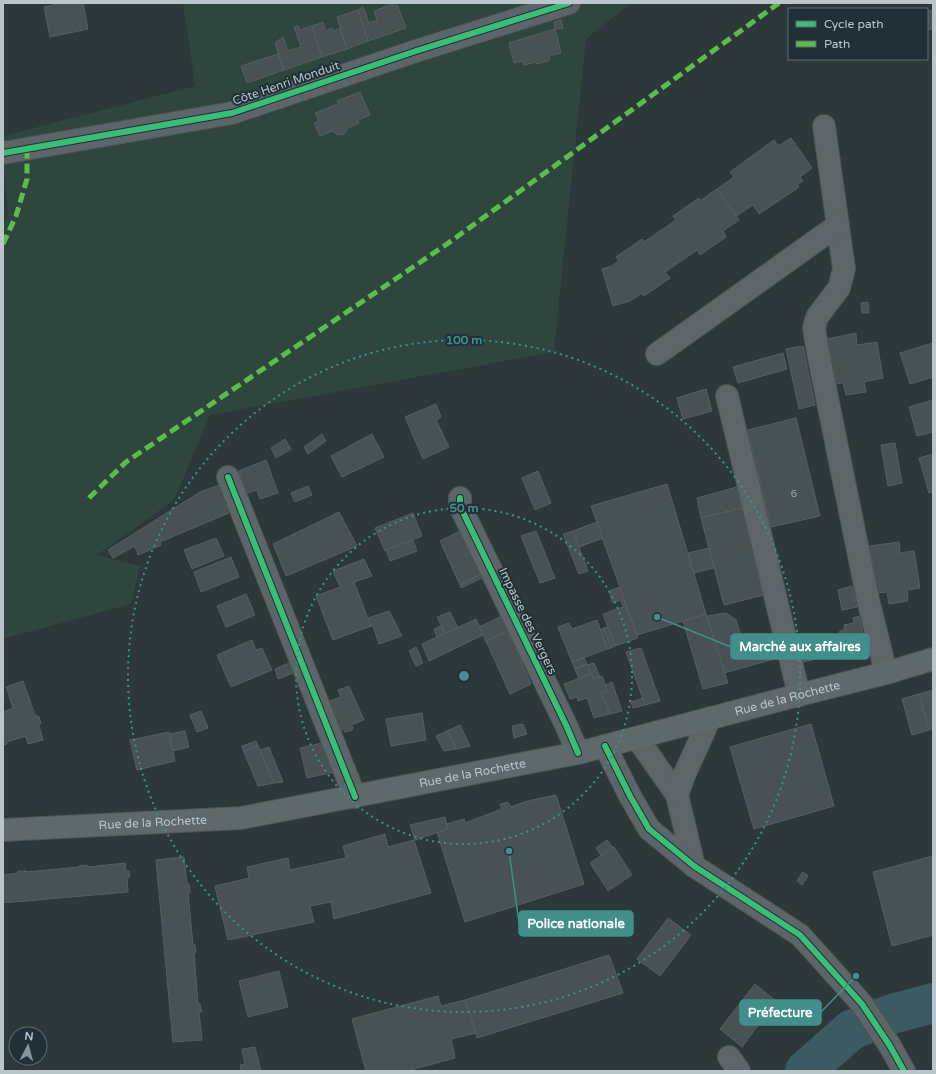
<svg xmlns="http://www.w3.org/2000/svg" width="936" height="1074" font-family="'Varela Round',sans-serif">
<style>
.green{fill:#2f463f}
.water{fill:#3b5a62}
.lines{fill:none;stroke-linecap:round;stroke-linejoin:round}
.river{stroke:#3b5a62;stroke-width:40}
.building{fill:#485153;stroke:#555f62}
.minor-casing{stroke:#4b5354;stroke-width:24}
.major-casing{stroke:#4b5457;stroke-width:24}
.minor{stroke:#5d6568;stroke-width:22}
.major{stroke:#5f686a;stroke-width:22}
.quiet{stroke:#5cbc4b;stroke-width:5;stroke-dasharray:10 5;stroke-linecap:butt}
.cycleway-casing{stroke:#203036;stroke-width:8}
.cycleway{stroke:#3abd76;stroke-width:6}
.ring{fill:none;stroke:#428e8a;stroke-width:2;stroke-dasharray:2 4}
.labels{text-anchor:middle;dominant-baseline:central;stroke-width:4;stroke-linejoin:round;paint-order:stroke}
.number-label{font-size:10px;fill:#9ca9ac}
.street-label{font-size:12px;fill:#b8c6ca;stroke:#203036}
.centre{fill:#428e8a;stroke:#203036;stroke-width:2}
.ring-label{font-size:12px;text-anchor:middle;font-weight:bold;fill:#428e8a;stroke:#203036;stroke-width:4;stroke-linejoin:round;paint-order:stroke}
.leader{fill:none;stroke:#428e8a;stroke-width:1.5}
.callout-dot{fill:#428e8a;stroke:#203036;stroke-width:1.5}
.callout{fill:#428e8a;stroke:#428e8a;stroke-width:1.5}
.callout-label{font-size:13px;text-anchor:middle;font-weight:bold;fill:#fff}
</style>
<rect width="100%" height="100%" fill="#2d383a"/>
<!-- green -->
<polygon class="green" points="183,3 631,3 586,39 554,352 210,415 174,500 97,555 140,566 131,604 3,639 3,222 8,215 3,163 3,136 195,86"/>
<!-- water -->
<g class="water">
<polygon points="933,991 933,1017 900,1025 884,1003"/>
<polygon points="841,1016 860,1044 827,1063 818,1071 786,1071 829,1033"/>
</g>
<g class="lines">
<!-- river -->
<polyline class="river" points="805,1071 851,1030 892,1014 933,1003"/>
</g>
<!-- building -->
<g class="building">
<polygon points="62,3 83,3 88,29 50,37 44,7"/>
<polygon points="393,4 393,6 397,5 406,28 368,41 358,10 363,7 369,23 377,20 374,11"/>
<polygon points="358,10 368,41 347,49 337,17"/>
<polygon points="933,10 933,29 927,30 927,11"/>
<polygon points="561,20 563,28 555,29 554,22"/>
<polygon points="323,22 326,31 332,28 333,32 340,28 347,49 322,57 312,26"/>
<polygon points="298,26 300,30 312,26 322,57 284,70 275,43 283,37 288,51 301,47 294,27"/>
<polygon points="555,29 561,53 549,56 550,60 537,64 536,62 524,65 522,61 514,63 509,43"/>
<polygon points="278,54 284,70 247,83 241,66"/>
<polygon points="360,92 370,115 358,120 359,123 348,128 344,134 338,135 332,131 320,136 314,123 319,121 315,113 338,104 337,101"/>
<polygon points="791,138 812,168 800,177 803,181 797,185 799,187 759,214 753,205 736,216 717,189 734,177 730,172 774,140 778,146"/>
<polygon points="717,189 739,220 723,231 726,237 700,255 697,250 665,272 670,278 644,296 642,293 630,301 613,306 602,269 612,266 619,261 616,257 642,239 644,242 676,220 673,216 699,198 700,201"/>
<polygon points="868,302 869,313 862,313 861,303"/>
<polygon points="856,333 857,345 877,342 883,378 864,382 866,392 846,395 843,383 836,384 827,339"/>
<polygon points="933,343 933,377 910,384 900,353"/>
<polygon points="803,346 815,405 799,409 786,349"/>
<polygon points="783,353 787,369 738,383 733,367"/>
<polygon points="706,389 712,411 683,419 677,398"/>
<polygon points="933,400 933,432 917,436 909,407"/>
<polygon points="436,404 441,417 436,420 449,447 423,459 405,417"/>
<polygon points="796,418 820,516 771,527 748,430"/>
<polygon points="322,434 326,441 308,454 304,447"/>
<polygon points="372,434 384,457 342,477 331,456"/>
<polygon points="285,439 291,449 276,458 271,448"/>
<polygon points="895,443 902,483 888,486 881,445"/>
<polygon points="933,454 933,492 929,493 919,458"/>
<polygon points="266,460 278,493 260,499 257,490 245,494 240,482 242,481 239,471"/>
<polygon points="538,471 551,503 535,510 522,478"/>
<polygon points="667,484 706,614 637,635 591,506"/>
<polygon points="219,485 231,512 160,542 161,545 138,555 135,546 113,558 108,550 200,492"/>
<polygon points="308,486 312,495 295,502 291,493"/>
<polygon points="737,487 742,508 701,518 697,498"/>
<polygon points="742,508 764,595 724,605 701,518"/>
<polygon points="339,512 357,546 286,576 273,544"/>
<polygon points="413,513 422,536 385,551 375,528"/>
<polygon points="597,522 603,538 579,547 573,531"/>
<polygon points="466,528 486,572 460,585 440,541"/>
<polygon points="536,531 555,578 540,583 521,536"/>
<polygon points="573,531 588,571 579,574 563,534"/>
<polygon points="216,538 224,556 192,569 184,550"/>
<polygon points="413,540 417,551 390,561 386,550"/>
<polygon points="899,542 900,553 914,551 920,588 907,590 908,601 889,604 887,592 877,593 870,546"/>
<polygon points="709,548 714,568 694,573 688,553"/>
<polygon points="231,557 239,577 201,592 194,572"/>
<polygon points="364,559 372,576 354,582 371,626 333,640 316,596 340,587 333,571"/>
<polygon points="486,572 488,575 461,588 460,585"/>
<polygon points="852,586 857,607 842,610 838,590"/>
<polygon points="620,587 626,606 623,607 621,600 613,603 609,591"/>
<polygon points="246,594 255,615 226,627 217,606"/>
<polygon points="626,606 638,638 615,646 603,614"/>
<polygon points="389,611 402,636 379,644 373,626 371,626 368,618"/>
<polygon points="450,612 458,628 445,633 437,617"/>
<polygon points="726,613 736,620 745,648 769,641 774,659 724,673 707,616"/>
<polygon points="706,614 728,683 703,689 683,621"/>
<polygon points="502,616 508,631 486,641 479,627"/>
<polygon points="859,616 866,646 804,662 801,648 847,635 844,625 854,623 853,618"/>
<polygon points="476,619 483,635 429,661 422,644"/>
<polygon points="597,620 607,649 572,662 558,627 569,623 572,629"/>
<polygon points="441,626 445,633 437,637 434,629"/>
<polygon points="608,627 615,646 611,648 604,628"/>
<polygon points="604,628 611,648 607,649 600,630"/>
<polygon points="845,628 847,635 841,637 839,632"/>
<polygon points="508,631 531,684 510,694 486,641"/>
<polygon points="252,640 256,650 262,648 272,670 231,687 217,655"/>
<polygon points="416,647 423,663 416,666 409,651"/>
<polygon points="641,648 660,701 645,705 626,652"/>
<polygon points="584,658 587,664 575,669 572,662"/>
<polygon points="294,661 298,671 278,679 275,669"/>
<polygon points="594,663 600,677 594,679 587,665"/>
<polygon points="587,664 591,674 579,679 575,669"/>
<polygon points="591,674 594,679 602,676 608,691 601,693 610,714 594,718 587,698 578,701 577,697 570,699 564,684"/>
<polygon points="23,681 35,715 39,717 41,723 39,726 43,740 28,744 26,736 6,742 7,744 3,745 3,712 13,708 6,687"/>
<polygon points="612,682 622,711 610,714 601,693 608,691 606,685"/>
<polygon points="349,686 364,720 351,725 353,727 352,730 345,732 341,729 338,730 327,702 341,697 338,690"/>
<polygon points="933,690 933,729 929,730 919,694"/>
<polygon points="919,694 929,730 912,735 902,699"/>
<polygon points="643,698 645,705 633,708 631,702"/>
<polygon points="201,711 208,728 197,732 190,715"/>
<polygon points="422,713 426,740 391,746 386,719"/>
<polygon points="523,724 527,734 514,738 512,726"/>
<polygon points="811,724 834,806 754,829 730,747"/>
<polygon points="460,725 470,746 456,749 447,731"/>
<polygon points="185,731 189,747 173,751 169,734"/>
<polygon points="447,731 456,749 444,751 436,736"/>
<polygon points="169,732 175,761 137,770 130,740"/>
<polygon points="256,741 258,746 244,752 242,746"/>
<polygon points="327,742 335,772 307,778 300,748"/>
<polygon points="258,746 260,750 274,783 258,786 244,752"/>
<polygon points="269,747 283,782 274,783 260,750"/>
<polygon points="556,795 584,884 465,922 437,832 448,829 447,824 464,819 465,823 502,809 500,804 508,802 511,807 527,801"/>
<polygon points="445,817 448,829 415,840 410,825"/>
<polygon points="385,834 388,847 414,840 431,893 334,919 331,902 310,906 314,922 228,940 215,886 249,878 247,867 288,858 290,870 346,858 343,846"/>
<polygon points="607,840 613,848 601,855 596,848"/>
<polygon points="614,847 632,875 608,891 590,863"/>
<polygon points="933,856 933,935 892,946 873,872"/>
<polygon points="184,857 187,884 189,884 190,892 188,893 193,945 195,945 196,952 194,953 198,1004 200,1004 202,1012 199,1012 202,1040 173,1042 156,860"/>
<polygon points="125,863 126,871 129,871 130,877 127,877 128,892 3,903 3,875 18,873 18,871 27,871 26,872 79,867 79,866 87,865 88,867"/>
<polygon points="803,872 808,876 802,885 797,881"/>
<polygon points="668,918 691,935 660,976 637,959"/>
<polygon points="609,955 623,993 477,1038 465,1000"/>
<polygon points="279,971 288,1007 248,1017 239,981"/>
<polygon points="755,984 776,1001 742,1047 720,1029"/>
<polygon points="438,996 441,1006 465,1000 476,1033 451,1039 455,1058 407,1071 366,1071 352,1019"/>
<polygon points="255,1047 261,1071 241,1071 240,1065 245,1064 242,1049"/>
</g>
<g class="lines">
<defs>
<g id="minor">
<polyline points="824,126 844,269 839,288 817,317 814,328 818,353 867,595 886,673"/>
<polyline points="3,153 232,113 416,51 569,3"/>
<polyline points="657,354 838,225"/>
<polyline points="727,396 799,695"/>
<polyline points="228,477 355,797"/>
<polyline points="460,498 460,506 566,725 578,753"/>
<polyline points="637,738 677,795 694,866"/>
<polyline points="605,746 630,796 649,829 694,866 800,935 862,1004 890,1046 904,1071"/>
<polyline points="677,795 685,773 710,718"/>
<polyline points="729,1057 739,1071"/>
</g>
<g id="major">
<path id="s1" d="M3,830L241,818L578,753L799,695L886,673L933,659"/>
</g>
</defs>
<!-- minor casing -->
<use href="#minor" class="minor-casing"/>
<!-- major casing -->
<use href="#major" class="major-casing"/>
<!-- minor -->
<use href="#minor" class="minor"/>
<!-- major -->
<use href="#major" class="major"/>
<!-- quiet -->
<g class="quiet">
<polyline points="3,244 16,216 27,179 27,149"/>
<polyline points="89,498 126,462 447,244 779,3"/>
</g>
<defs>
<g id="cycleway">
<polyline points="3,153 232,113 416,51 569,3"/>
<polyline points="228,477 355,797"/>
<polyline points="460,498 460,506 566,725 578,753"/>
<polyline points="605,746 630,796 649,829 694,866 800,935 862,1004 890,1046 904,1071"/>
</g>
</defs>
<!-- cycleway casing -->
<use href="#cycleway" class="cycleway-casing"/>
<!-- cycleway -->
<use href="#cycleway" class="cycleway"/>
</g>
<!-- distance rings -->
<g class="ring">
<circle cx="464" cy="676" r="168"/>
<circle cx="464" cy="676" r="336"/>
</g>
<g class="labels">
<!-- number labels -->
<g class="number-label">
<text x="794" y="494">6</text>
</g>
<!-- street labels -->
<g class="street-label">
<text transform="translate(286 83) rotate(-19)">Côte Henri Monduit</text>
<text transform="translate(528 621) rotate(64)">Impasse des Vergers</text>
<text stroke="none"><textPath href="#s1" startOffset="798">Rue de la Rochette</textPath></text>
<text stroke="none"><textPath href="#s1" startOffset="474">Rue de la Rochette</textPath></text>
<text stroke="none"><textPath href="#s1" startOffset="150">Rue de la Rochette</textPath></text>
</g>
</g>
<circle cx="464" cy="676" r="6" class="centre"/>
<g class="ring-label">
<text x="464" y="344">100 m</text>
<text x="464" y="512">50 m</text>
</g>
<!-- callouts -->
<path class="leader" d="M657 617L731 647M509 851L519 923M856 976L821 1012"/>
<g class="callout-dot">
<circle cx="657" cy="617" r="4"/>
<circle cx="509" cy="851" r="4"/>
<circle cx="856" cy="976" r="4"/>
</g>
<g class="callout">
<rect x="731" y="634" width="138" height="25" rx="4"/>
<rect x="519" y="911" width="114" height="25" rx="4"/>
<rect x="740" y="1000" width="81" height="25" rx="4"/>
</g>
<g class="callout-label">
<text x="800" y="651">Marché aux affaires</text>
<text x="576" y="928">Police nationale</text>
<text x="780" y="1017">Préfecture</text>
</g>
<!-- border -->
<rect width="936" height="1074" fill="none" stroke="#b8c6ca" stroke-width="8"/>
<!-- legend -->
<rect x="788" y="8" width="140" height="52" fill="#203036" stroke="#5d6c71"/>
<rect x="796" y="21" width="20" height="6" fill="#3abd76" stroke="#5d6c71"/>
<text x="824" y="28" font-size="12" fill="#b8c6ca">Cycle path</text>
<rect x="796" y="41" width="20" height="6" fill="#5cbc4b" stroke="#5d6c71"/>
<text x="824" y="48" font-size="12" fill="#b8c6ca">Path</text>
<!-- north arrow -->
<g transform="translate(28 1046) rotate(6)"><circle r="19" fill="#203036" stroke="#5d6c71"/>
<path d="M0-3L7 15L0 10L-7 15Z" fill="#879498"/>
<text y="-6" font-size="11" font-weight="bold" text-anchor="middle" fill="#b8c6ca">N</text>
</g>
</svg>
